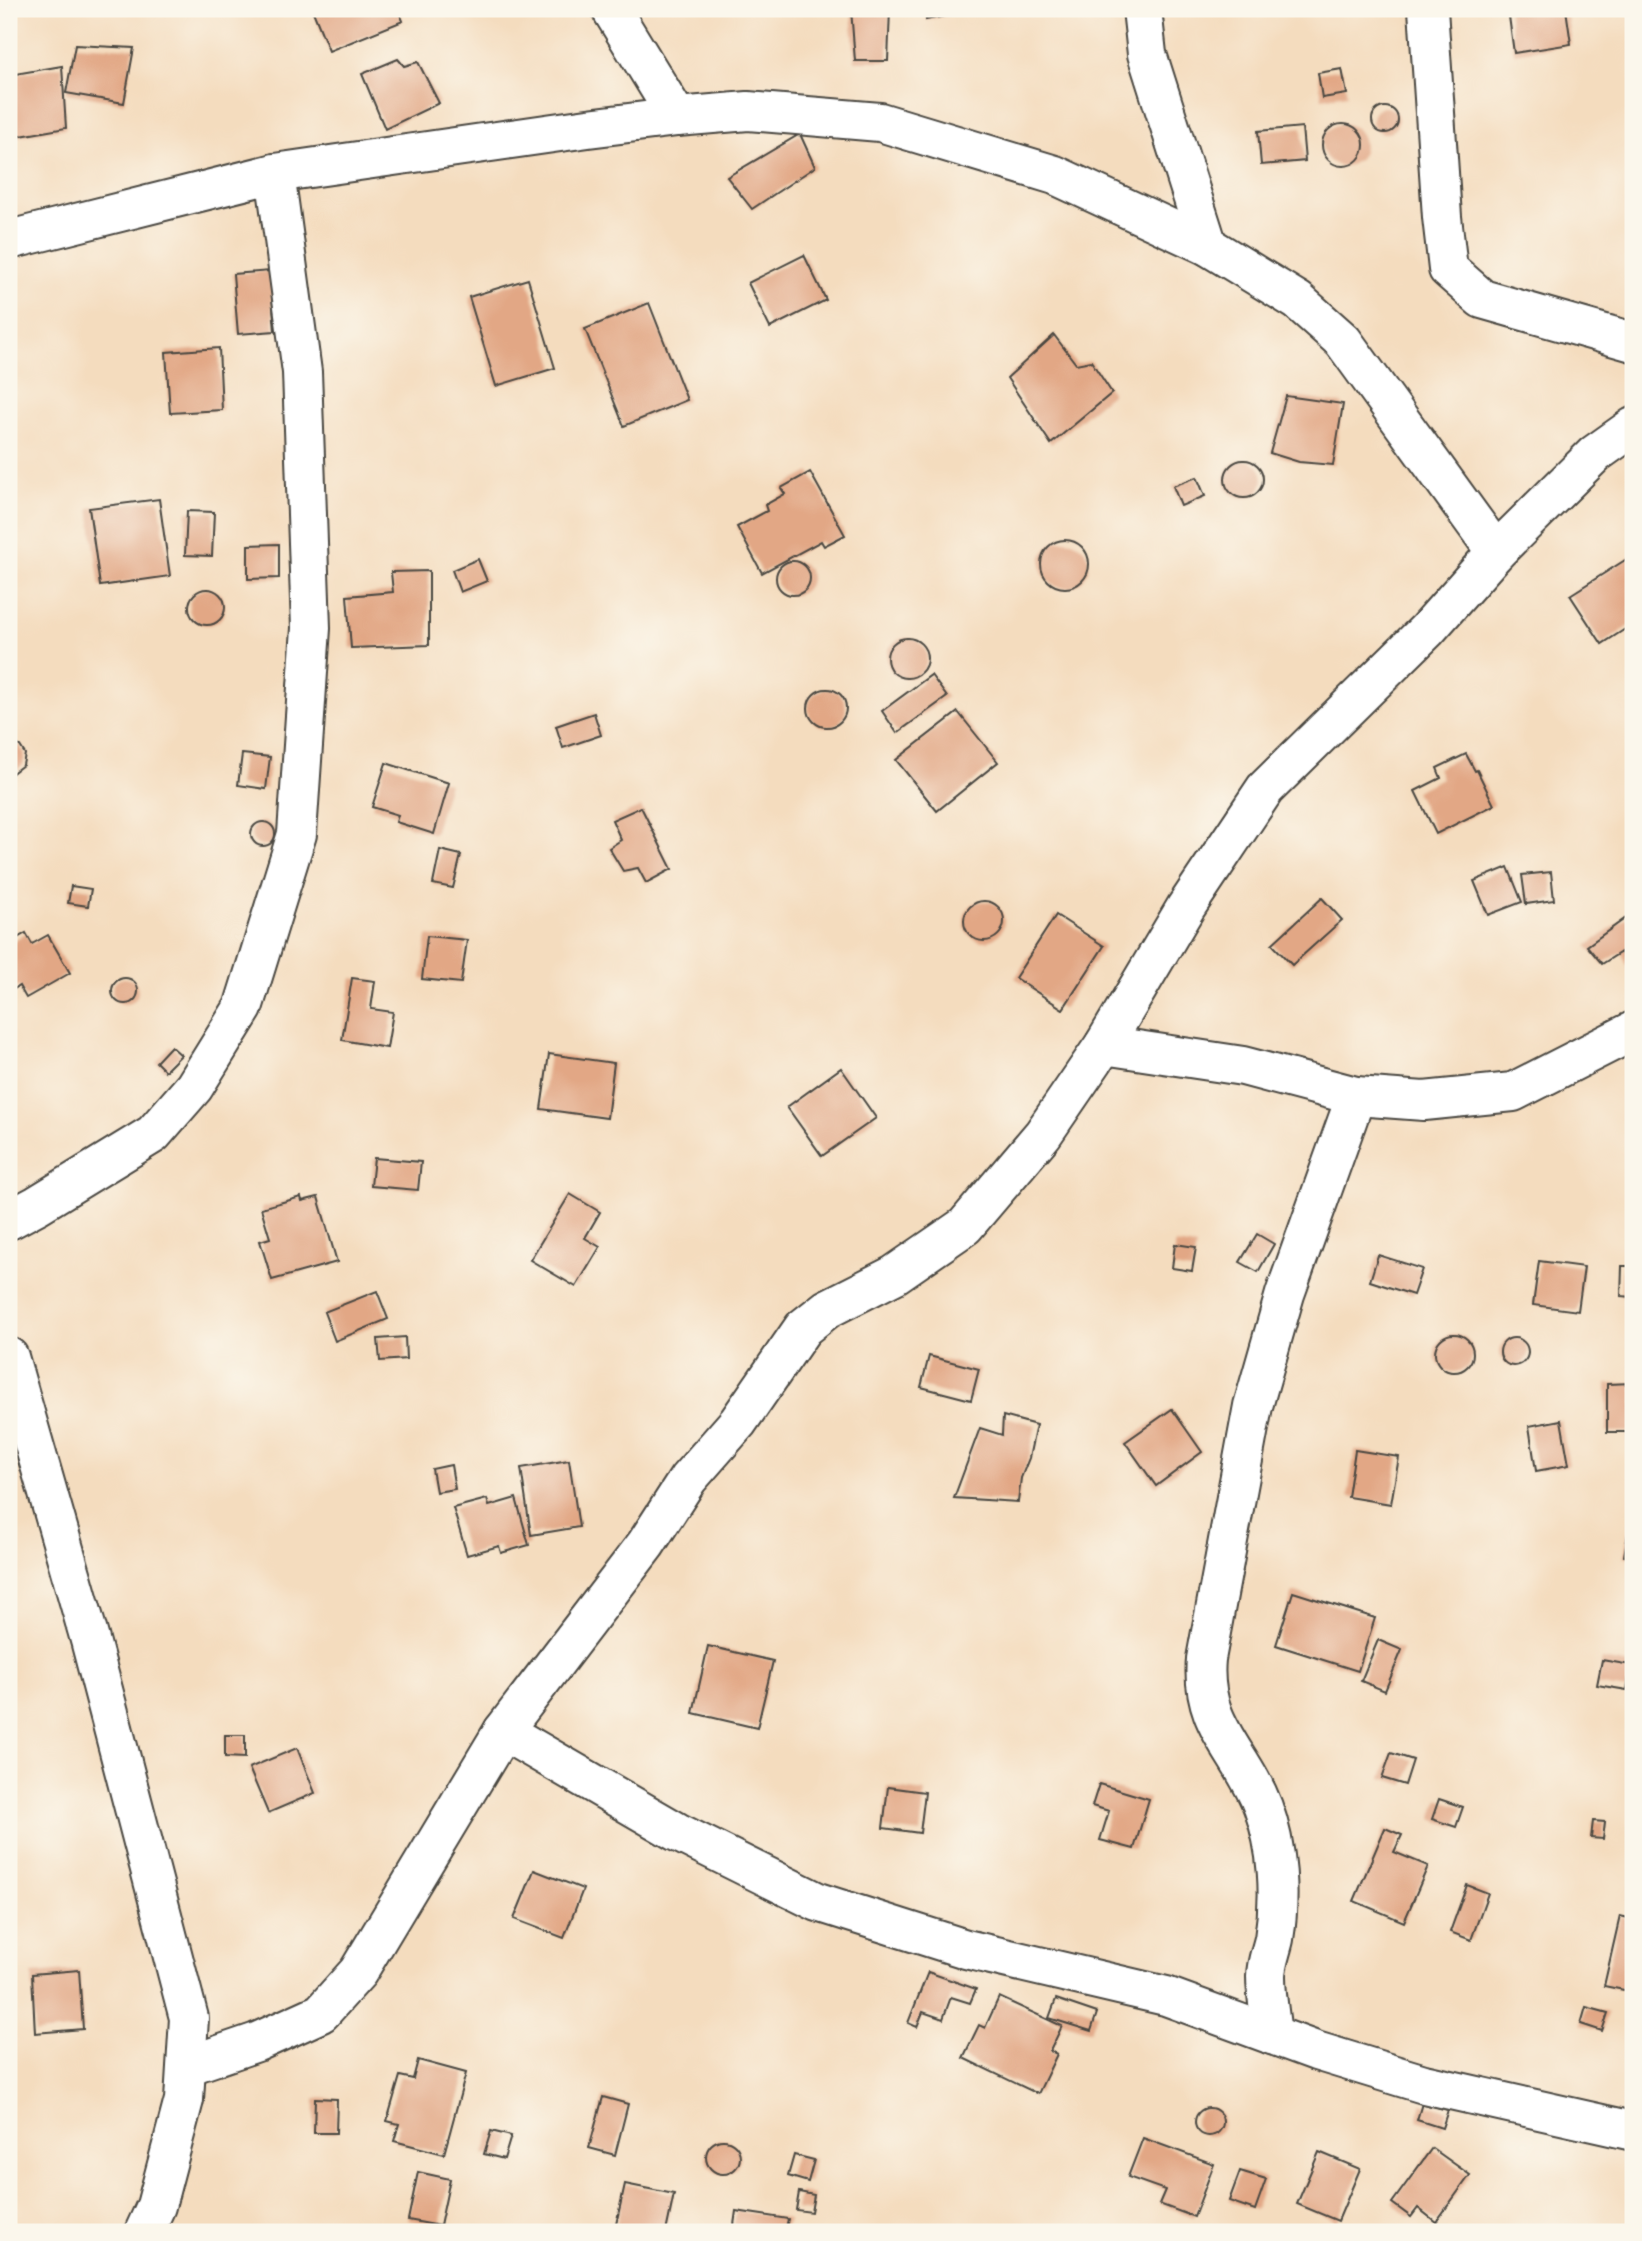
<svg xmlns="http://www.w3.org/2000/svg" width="1642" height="2241" font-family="Mynerve,sans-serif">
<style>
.building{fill:#e2a785}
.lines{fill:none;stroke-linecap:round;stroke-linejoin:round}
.street-casing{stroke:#494641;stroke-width:42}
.street{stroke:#fff;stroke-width:38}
</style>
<rect width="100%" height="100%" fill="#fbf7ec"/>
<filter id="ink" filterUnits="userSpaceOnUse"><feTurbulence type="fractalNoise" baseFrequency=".0143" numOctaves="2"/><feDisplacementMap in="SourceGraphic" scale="14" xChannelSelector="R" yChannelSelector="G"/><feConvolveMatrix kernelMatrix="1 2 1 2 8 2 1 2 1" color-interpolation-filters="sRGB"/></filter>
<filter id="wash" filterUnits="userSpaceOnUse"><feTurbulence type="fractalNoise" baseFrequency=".00686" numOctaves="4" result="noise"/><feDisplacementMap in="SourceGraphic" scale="28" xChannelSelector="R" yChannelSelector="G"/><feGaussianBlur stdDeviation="1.57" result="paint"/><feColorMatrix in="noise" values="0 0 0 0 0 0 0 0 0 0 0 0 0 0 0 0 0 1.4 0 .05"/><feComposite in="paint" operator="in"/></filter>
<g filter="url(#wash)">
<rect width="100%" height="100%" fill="#f4dcbe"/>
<g id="blocks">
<!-- building -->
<g class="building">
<polygon points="312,9 398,9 403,21 329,51"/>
<polygon points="851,9 890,9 888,61 855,61"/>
<polygon points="925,9 950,9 950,15 926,20"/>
<polygon points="1508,9 1566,9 1571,44 1514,53"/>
<polygon points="75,45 134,48 124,103 66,93"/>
<polygon points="398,59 404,66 418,62 439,103 385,129 362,74"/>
<polygon points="62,66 66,128 9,138 9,75"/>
<polygon points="1342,69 1347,94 1322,98 1318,73"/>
<circle cx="1385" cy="120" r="13"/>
<circle cx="1343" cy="145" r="21"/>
<polygon points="1302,127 1305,161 1261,165 1258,131"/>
<polygon points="800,134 815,167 752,209 727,177"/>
<polygon points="804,255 826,300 770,328 748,283"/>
<polygon points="270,271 275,331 238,334 233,274"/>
<polygon points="528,279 555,368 496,386 469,297"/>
<polygon points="649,303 687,400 624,426 585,329"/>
<polygon points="1054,335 1076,364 1091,361 1112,393 1051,444 1007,378"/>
<polygon points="219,348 222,410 170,413 166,352"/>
<polygon points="1286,396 1343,404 1333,465 1299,462 1270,453"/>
<circle cx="1244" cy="479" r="19"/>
<polygon points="810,472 845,535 824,546 821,541 762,573 737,527 767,511 765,505 785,494 781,488"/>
<polygon points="1197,477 1205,496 1181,506 1173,486"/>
<polygon points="159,499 170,576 100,586 89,508"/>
<polygon points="187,511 214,512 212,556 185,555"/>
<circle cx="1065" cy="564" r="24"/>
<polygon points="279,544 279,578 248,579 248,545"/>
<polygon points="1633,555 1633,616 1630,618 1633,624 1602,644 1570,595"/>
<polygon points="478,559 487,581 460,592 452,570"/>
<circle cx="793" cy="578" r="17"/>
<polygon points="429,571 429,645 351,648 347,596 393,592 391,572"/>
<circle cx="207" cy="607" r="18"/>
<circle cx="907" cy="658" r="20"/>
<polygon points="931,675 947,697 897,733 882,711"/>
<circle cx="827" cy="708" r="19"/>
<polygon points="958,712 998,762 937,811 896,760"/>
<polygon points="594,713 601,735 563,748 556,726"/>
<polygon points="9,742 20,746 25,754 23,765 11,774 9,773"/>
<polygon points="242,754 270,757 266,789 238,785"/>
<polygon points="1466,754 1475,771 1477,770 1494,805 1436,834 1415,791 1441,778 1437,768"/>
<polygon points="386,763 449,783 434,834 396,822 398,815 372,807"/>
<polygon points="641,807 672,869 646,883 638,868 623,871 609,848 621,840 612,820"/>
<circle cx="263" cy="834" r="12"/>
<polygon points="440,850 461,855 453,888 433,884"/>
<polygon points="1508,867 1522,902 1488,915 1474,881"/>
<polygon points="1551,872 1554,900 1526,904 1522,875"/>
<polygon points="71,886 91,889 88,906 68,903"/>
<polygon points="1322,898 1342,920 1292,965 1272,944"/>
<circle cx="984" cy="921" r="20"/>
<polygon points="1056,915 1104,946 1063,1009 1015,978"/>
<polygon points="1626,918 1633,928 1633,973 1631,974 1621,952 1602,964 1587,946"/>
<polygon points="26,933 32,944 48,935 70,973 26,998 19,986 9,992 9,943"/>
<polygon points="427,936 467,940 461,983 422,979"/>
<circle cx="125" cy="991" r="13"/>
<polygon points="352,978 375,981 371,1009 393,1012 387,1048 342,1040"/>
<polygon points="171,1046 181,1055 165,1071 156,1062"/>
<polygon points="549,1054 614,1063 607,1118 541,1109"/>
<polygon points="841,1068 876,1118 822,1156 787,1107"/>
<polygon points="374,1158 421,1162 418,1190 371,1186"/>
<polygon points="570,1194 600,1212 585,1238 600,1247 576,1287 530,1260"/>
<polygon points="301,1197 302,1201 318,1197 337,1262 272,1280 260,1241 270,1238 261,1208"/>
<polygon points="1257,1234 1274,1244 1258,1272 1240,1262"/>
<polygon points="1175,1244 1196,1247 1192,1271 1172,1268"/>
<polygon points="1378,1255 1422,1269 1413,1295 1370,1281"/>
<polygon points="1539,1261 1584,1267 1578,1311 1533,1305"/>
<polygon points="1622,1266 1633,1266 1633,1297 1621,1296"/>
<polygon points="377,1291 388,1319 335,1341 324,1312"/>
<circle cx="1454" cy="1353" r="19"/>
<polygon points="405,1337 406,1359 380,1361 378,1339"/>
<circle cx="1514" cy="1352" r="14"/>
<polygon points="929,1356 979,1369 971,1400 921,1387"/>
<polygon points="1633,1383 1633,1448 1629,1448 1628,1432 1607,1432 1607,1384"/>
<polygon points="1172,1409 1202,1452 1156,1486 1125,1442"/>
<polygon points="1003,1416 1036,1425 1029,1458 1021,1478 1018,1502 954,1498 980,1428 1002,1435"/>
<polygon points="1561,1420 1569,1465 1536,1471 1529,1426"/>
<polygon points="1355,1450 1399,1457 1391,1504 1348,1497"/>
<polygon points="569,1460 579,1527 531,1535 521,1468"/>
<polygon points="451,1465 455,1489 436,1492 432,1469"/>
<polygon points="516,1498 529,1545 501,1553 499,1546 467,1555 453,1508 487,1499 489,1506"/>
<polygon points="1632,1512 1633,1512 1633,1558 1624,1556"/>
<polygon points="1293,1592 1375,1618 1358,1671 1276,1645"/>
<polygon points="1378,1640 1402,1650 1385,1691 1361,1681"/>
<polygon points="708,1646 773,1661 757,1728 693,1713"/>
<polygon points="1602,1660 1631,1665 1627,1690 1597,1685"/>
<polygon points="225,1735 245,1735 245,1758 225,1757"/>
<polygon points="297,1748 315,1793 268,1813 249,1768"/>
<polygon points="1391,1753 1413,1760 1405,1785 1382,1778"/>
<polygon points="1099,1784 1149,1799 1134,1849 1100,1840 1109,1811 1092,1806"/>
<polygon points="888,1787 925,1792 920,1833 883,1828"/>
<polygon points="1439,1799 1463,1807 1456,1827 1432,1819"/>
<polygon points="1593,1821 1605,1822 1603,1839 1591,1838"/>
<polygon points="1385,1828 1402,1835 1394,1852 1428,1866 1404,1922 1354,1901"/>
<polygon points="534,1870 583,1889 564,1938 514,1919"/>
<polygon points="1467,1885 1488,1893 1471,1940 1450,1932"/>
<polygon points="1620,1916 1633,1919 1633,1973 1629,1991 1604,1986"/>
<polygon points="79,1970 83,2029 35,2033 32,1974"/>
<polygon points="928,1972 976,1989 970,2003 951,1997 943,2019 923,2012 917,2027 908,2023"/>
<polygon points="999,1997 1062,2026 1050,2051 1057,2054 1038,2094 963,2058 979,2025 985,2028"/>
<polygon points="1056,1999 1097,2013 1091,2031 1049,2018"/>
<polygon points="1586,2007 1608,2013 1602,2031 1581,2024"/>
<polygon points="418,2060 466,2073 444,2154 394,2141 399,2124 387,2121 400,2076 413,2079"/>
<polygon points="603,2097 628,2104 615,2155 589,2148"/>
<polygon points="315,2098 337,2099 336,2133 314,2133"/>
<polygon points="1422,2103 1448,2110 1442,2128 1417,2120"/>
<circle cx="1209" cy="2122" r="14"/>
<polygon points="491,2131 511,2136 504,2159 484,2154"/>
<polygon points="1143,2138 1214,2164 1194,2217 1159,2204 1165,2190 1128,2177"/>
<circle cx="723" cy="2157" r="17"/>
<polygon points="1432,2148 1470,2175 1436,2222 1418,2208 1411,2217 1392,2203"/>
<polygon points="1319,2152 1360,2169 1338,2221 1297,2204"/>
<polygon points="794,2155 814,2160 808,2182 788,2176"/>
<polygon points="1240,2171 1266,2179 1255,2210 1229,2201"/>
<polygon points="418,2172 450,2179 440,2226 408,2220"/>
<polygon points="625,2184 674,2194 666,2232 629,2232 615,2229"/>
<polygon points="799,2192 814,2195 811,2212 796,2210"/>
<polygon points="736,2211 788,2219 785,2232 733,2232"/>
</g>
</g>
</g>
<g filter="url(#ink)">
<use href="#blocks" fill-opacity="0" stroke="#494641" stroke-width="2"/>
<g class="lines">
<defs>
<g id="street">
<polyline points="611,9 677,117"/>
<polyline points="1142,9 1147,54 1208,246"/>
<polyline points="1428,9 1442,217 1448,269 1482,299 1633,342"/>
<polyline points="9,240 275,173 588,128 677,117 748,111 880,122 1055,175 1208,246 1298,301 1343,341 1496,552"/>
<polyline points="1104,1045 1243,1066 1356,1096 1424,1101 1513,1092 1633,1031"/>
<polyline points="9,1220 37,1205 153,1134 194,1087 243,1008 297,834 311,628 302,372 275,173"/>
<polyline points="9,1357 90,1640 189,2018 184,2100 156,2206 144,2232"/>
<polyline points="503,1731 677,1832 818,1902 966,1949 1166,1996 1316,2051 1424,2084 1633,2131"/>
<path d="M1272,2035C1270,2015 1266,1996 1266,1976C1266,1964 1271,1952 1274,1939C1281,1896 1278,1848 1263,1807C1242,1751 1200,1726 1206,1659L1253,1406L1285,1294L1356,1096"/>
<polyline points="187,2066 257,2042 321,2013 358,1972 503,1731 646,1544 688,1479 738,1422 803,1328 827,1309 894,1275 965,1226 1043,1134 1104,1045 1186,907 1265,789 1427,630 1496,552 1595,454 1633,427"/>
</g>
</defs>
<!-- street casing -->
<use href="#street" class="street-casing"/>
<!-- street -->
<use href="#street" class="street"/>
</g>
</g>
<!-- margin -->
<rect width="1642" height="2241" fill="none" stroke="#fbf7ec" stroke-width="35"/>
</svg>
